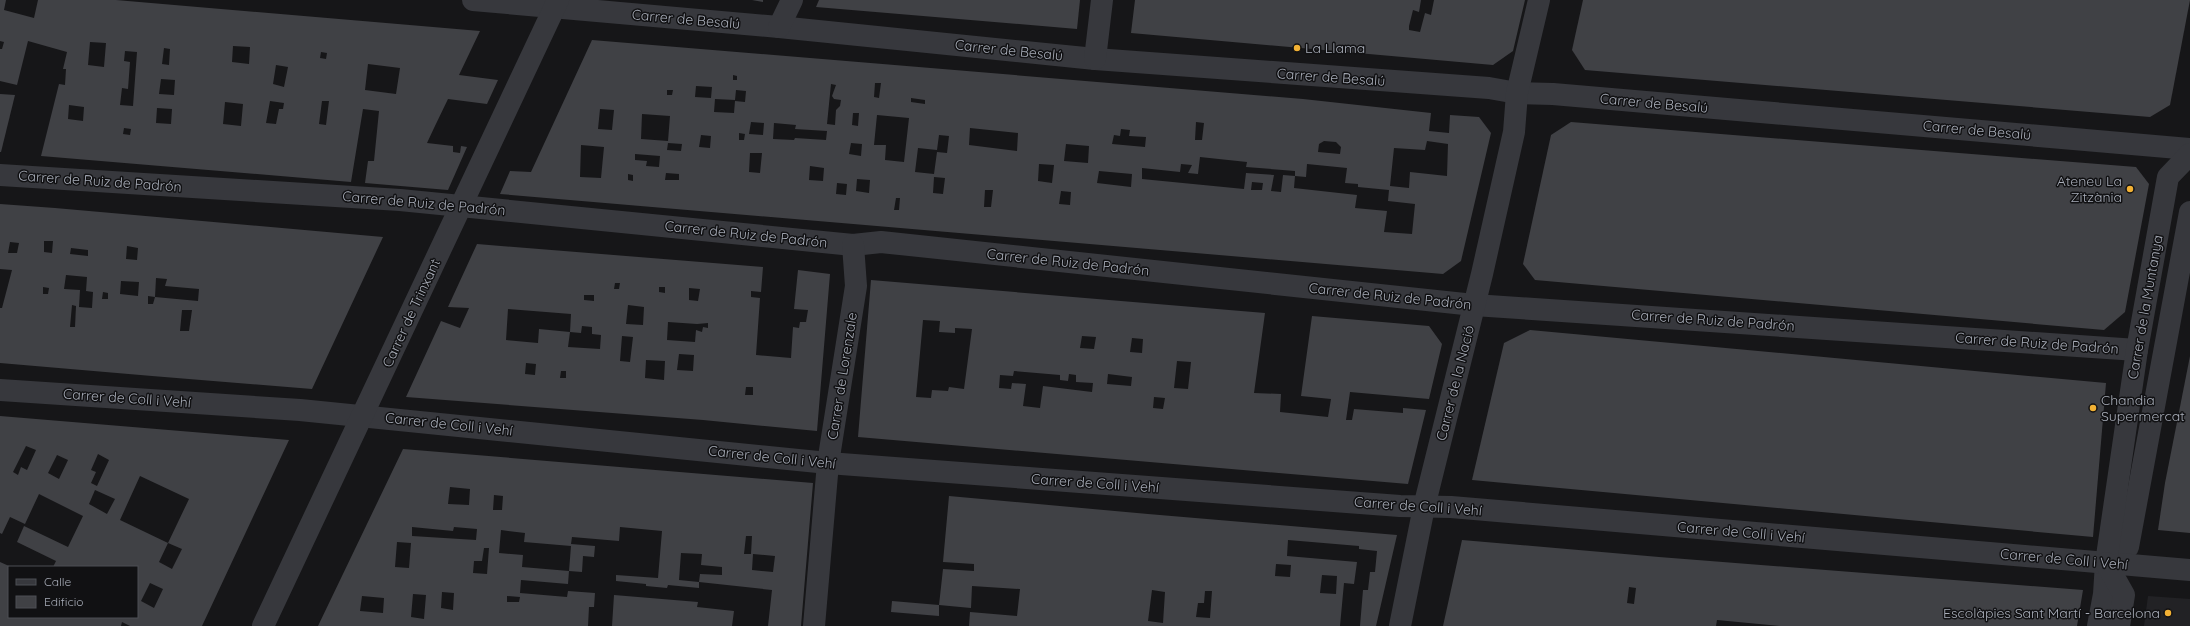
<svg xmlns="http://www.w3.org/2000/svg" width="2190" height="626" font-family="Quicksand,sans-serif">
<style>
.built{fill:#222225}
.building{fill:#404145;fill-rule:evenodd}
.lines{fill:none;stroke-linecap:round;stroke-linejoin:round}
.pedestrian{stroke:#37383d;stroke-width:22}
.minor{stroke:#37383d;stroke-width:22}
.poi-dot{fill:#f2b134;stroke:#111113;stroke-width:1.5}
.labels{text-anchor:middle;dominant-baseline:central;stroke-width:3;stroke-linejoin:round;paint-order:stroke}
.street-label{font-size:14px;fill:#a8adb8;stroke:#111113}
.poi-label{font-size:14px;fill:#a8adb8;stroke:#111113;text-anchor:start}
</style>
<rect width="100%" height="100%" fill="#161618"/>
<!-- built -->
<polygon class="built" points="2148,596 2190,599 2190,626 2144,626"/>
<!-- building -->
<g class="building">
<path d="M0,0H6L4,10L34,18L38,0H116L480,31L459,75L498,80L487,104L448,99L434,128L427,143L453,146V152L460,153L461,146L467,147L448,190L365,183L368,161H374L379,111L363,109L351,182L41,156L59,84L65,85L66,69H63L67,52L28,41L17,85L0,81V49H2L4,42L0,41ZM90,42L106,43L104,67L88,65ZM233,46L250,47L249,64L232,62ZM164,48L170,49L169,65L162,64ZM125,51L137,52L133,106L120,105L122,88L128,89L130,62L124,61ZM321,52L327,53L326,59L320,58ZM368,64L400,68L396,94L365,90ZM276,65L288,67L284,87L273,84ZM161,79L175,80L174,95L159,94ZM270,101L284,103L283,109H279L276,124L266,123ZM322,101H329L326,125L319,124ZM225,102L243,104L241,126L223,124ZM69,105L84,107L83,121L68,119ZM157,108L172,109L171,124L156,123ZM124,128L131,129L130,135L123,134Z"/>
<polygon points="752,0 763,0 763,2"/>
<polygon points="819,0 1080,0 1077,29 816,7"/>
<polygon points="1135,0 1421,0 1419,12 1413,10 1409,26 1409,30 1420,32 1425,13 1431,15 1434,0 1525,0 1513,51 1493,65 1131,33"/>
<polygon points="1583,0 2190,0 2170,105 2150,117 1585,70 1572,50"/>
<path d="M592,40L1303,99L1431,113L1429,131L1449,133L1450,115L1479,117L1491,133L1461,261L1443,274L500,194L510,171L531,172ZM733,75L737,76V80H733ZM875,83H881L879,98L874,97ZM831,84L836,85L832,96L834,99L841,100L840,106L836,110L835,125L827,124ZM696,86L712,87L711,98L695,97ZM667,90H673L672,95H667ZM736,90L746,91L745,102L735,101L734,113L714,112L715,99L735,100ZM911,98L925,100V104L911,102ZM600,109L614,110L612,130L598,129ZM853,113H859L858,126L852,125ZM642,114L670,116L668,141L641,139ZM877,115L909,118L904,162L885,160L886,145H874ZM751,122L764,123L763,135L749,134ZM1196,122L1204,123L1202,140H1195ZM774,123L796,125L795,129L827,131L826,140L795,138L794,140L773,139ZM970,128L1018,133L1017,151L969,145ZM1121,129L1130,130L1129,136L1146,137L1145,147L1112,144L1114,135L1120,136ZM739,133L745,134L744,140H739ZM701,135L711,136L710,148L699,147ZM939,135L949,136L947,153L937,152L934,174L915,172L918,148L937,150ZM1324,141L1336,142L1341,147L1340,154L1318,152L1319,144ZM1427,141L1448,144L1447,176L1410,172L1409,188L1390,186L1394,148L1425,150ZM668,143L682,144L681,151L667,150ZM851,143L862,144L861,156L849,154ZM1066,144L1089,146L1088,163L1064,161ZM581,145L604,147L601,178L580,177ZM750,153H762L760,173L749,172ZM635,154L660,156L659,167L646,166L647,161L635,160ZM1200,157L1247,162L1246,167L1295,171V176L1283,175L1281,192L1271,191L1274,175L1246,173L1244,189L1142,179V168L1180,172L1181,164L1192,165L1188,173L1198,174ZM1039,164L1054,165L1052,183L1038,181ZM1307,164L1347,168L1345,183L1358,184V187L1389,190L1388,201L1415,204L1412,234L1384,232L1387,211L1355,208L1357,195L1294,188L1295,176L1306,177ZM810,166L824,168L823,181L809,180ZM1099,171L1132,174L1131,187L1097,183ZM666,173L679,174V180H665ZM628,174L633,175V181L628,180ZM934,177L945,178L943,194L933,193ZM857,179L870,180L869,193L856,191ZM1252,182L1263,183L1262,190H1251ZM837,183L847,184L846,195L836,194ZM985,190H993L991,207H984ZM1061,191L1071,192L1070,205L1059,204ZM896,198H900L899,210H894Z"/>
<polygon points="0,94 15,95 1,152 0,152"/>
<polygon points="1571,122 2136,167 2149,184 2125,312 2104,330 1535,280 1523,264 1551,135"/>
<path d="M0,204L55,208L383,237L312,389L152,376L0,363V308H2L12,270L0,269ZM44,241H53L52,253L44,252ZM10,242L19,243L17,253H8ZM127,246L138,248L137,260L126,259ZM71,248L88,250V256L70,254ZM66,275L87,277L86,291L93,292L92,308L79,307L80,290L64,289ZM156,278L167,279L165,286L199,289L198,301L155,297L153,304H148V296L155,297ZM121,281L139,282L138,296L120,294ZM43,287L49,288L48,294H43ZM103,292L108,293V299H102ZM72,305L76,306L75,327H70ZM182,310H192L189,331H180Z"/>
<path d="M477,244L763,267L761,292L751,291V297L760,298L756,355L791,358L793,327L799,328L800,322H806L808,310L794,309L798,270L830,274L817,431L703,420L406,397L441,321L460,328L469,308L448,307ZM615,283H620L619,289H614ZM659,287H665V293L659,292ZM689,288L700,289L698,301L689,300ZM584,295H594V301L584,300ZM628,305L644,307L643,325L626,324ZM508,309L571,314L570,332L581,333L582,326L592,327V334L601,335L600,349L568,347L570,332L539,329L538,343L506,340ZM668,322L697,324L708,323V328L703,327L702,332L696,330L695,342L667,340ZM622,336L633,337L630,362L620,361ZM679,354L694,355L693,371L677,370ZM646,360L665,361L664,380L645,378ZM526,363L536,364L535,375L525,374ZM561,371H566V378H560ZM746,387H753V395H745Z"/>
<path d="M871,280L1265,313L1254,393L1281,394L1280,412L1328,417L1331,399L1301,396L1312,316L1429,326L1442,344L1429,399L1350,392L1346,420H1352L1354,409L1403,413V408L1426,410L1408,484L858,437ZM923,320L940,321L939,332L955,333V328L972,329L964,389L949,387L948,391L932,390L931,398L916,397ZM1082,336L1096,337L1094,349L1080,348ZM1132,338L1143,339L1142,353L1130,352ZM1177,361L1191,362L1188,389L1174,388ZM1014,371L1060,375V380L1068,381L1069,374L1076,375V382L1093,383L1092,392L1043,386L1040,408L1023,406L1026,384L1012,383L1011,389L999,388L1000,375L1013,376ZM1108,374L1132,377L1131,386L1107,384ZM1154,397L1165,398L1163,409L1153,408Z"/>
<polygon points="1530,330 2106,383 2093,537 1472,480 1504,343"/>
<polygon points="2190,356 2190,533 2158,530 2165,483"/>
<path d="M0,416L289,440L202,626H130L122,622L121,626H0V562L9,566V617H137V567H53L56,561L17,542L24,526L68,547L83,516L39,494L25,524L10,517L2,534L0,533ZM26,446L36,450L27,470L21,467L18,475L13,472ZM98,454L109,460L97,486L91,483L96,472L91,470ZM57,455L68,460L59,479L48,473ZM140,476L189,499L168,543L182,549L172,569L159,562L168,543L120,520ZM95,490L115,499L107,514L89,504ZM150,583L163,589L154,608L141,601Z"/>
<path d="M403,449L813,483L801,626H768L772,590L699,582L700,574L722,575V567L701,565L702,554L681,553L679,580L699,582V588L668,585L667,588L646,586V584L616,581V575L658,578L662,531L620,527L619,541L572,537L571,544L595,546L594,557L583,556L582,572L569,571L571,546L524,542L525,533L501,530L499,553L523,555L522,567L569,571L568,584L521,580L520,593L567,597L568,591L595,593L594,607H589L588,626H318ZM450,487L470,489L469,505L448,504ZM494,495L503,496L502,510H493ZM412,527L453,531L454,527L477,529L476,540L412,536ZM746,536H752L751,554H744ZM397,542L411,543L409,568L395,567ZM484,548H489L487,574L473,573L474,561H482ZM753,554L775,556L773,572L752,570ZM442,592L454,593L453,610L441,608ZM413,594L426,595L424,619L411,617ZM362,596L384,598L383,613L360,611ZM507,596L520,597L519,602H507Z"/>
<path d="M949,496L1148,514L1397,535L1376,626H1360L1363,590H1368L1370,572H1375L1377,551L1359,549V546L1288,540L1287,556L1357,562L1354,584L1344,583L1340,626H969L970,612L1017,616L1020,589L972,586L971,608L939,605L943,569L974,571V564L943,562ZM1276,564L1291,565L1290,577L1275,576ZM1322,575L1337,576L1336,594L1320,593ZM1152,590L1165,592L1163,623L1148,621ZM1205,591H1212L1210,618L1196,617L1198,603H1204Z"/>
<path d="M1462,540L1659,557L2083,590L2077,626H1780L1717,620L1716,626H1443ZM1629,587L1636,588L1634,604L1627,603Z"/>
<polygon points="614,595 698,602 697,607 734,611 732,626 612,626"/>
<polygon points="892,601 939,605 939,616 891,612"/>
</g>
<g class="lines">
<!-- pedestrian -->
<polyline class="pedestrian" points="2098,626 2104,594 2106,563 2128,547 2190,212"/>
<!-- minor -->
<g class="minor">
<polyline points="473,0 779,27 1095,59 1489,88 1517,93 1553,94 2190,149"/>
<polyline points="779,27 792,0"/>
<polyline points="1095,59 1102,0"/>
<polyline points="0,175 400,200 853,245 881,242 1474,305 2137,350"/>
<polyline points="0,390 300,410 828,463 1400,506 1451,507 2190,570"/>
<polyline points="2106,563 2137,350 2168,177 2190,154"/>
<polyline points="2106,563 2124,595 2119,626"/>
<polyline points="263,626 558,0"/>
<polyline points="814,626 828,463 856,286 853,245"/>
<polyline points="1400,626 1424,507 1482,274 1514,132 1517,93 1539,0"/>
</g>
</g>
<!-- markers -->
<g class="poi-dot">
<circle cx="1297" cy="48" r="4"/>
<circle cx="2130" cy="189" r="4"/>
<circle cx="2093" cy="408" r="4"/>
<circle cx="2168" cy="613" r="4"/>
</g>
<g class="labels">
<!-- street labels -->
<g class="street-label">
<text transform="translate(686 19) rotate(5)">Carrer de Besalú</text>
<text transform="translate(1009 50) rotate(6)">Carrer de Besalú</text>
<text transform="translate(1331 77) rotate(4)">Carrer de Besalú</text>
<text transform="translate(1654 103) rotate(5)">Carrer de Besalú</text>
<text transform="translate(1977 130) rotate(5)">Carrer de Besalú</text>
<text transform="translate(100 181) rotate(4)">Carrer de Ruiz de Padrón</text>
<text transform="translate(424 203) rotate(5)">Carrer de Ruiz de Padrón</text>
<text transform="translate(746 234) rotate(6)">Carrer de Ruiz de Padrón</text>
<text transform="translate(1068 262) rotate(6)">Carrer de Ruiz de Padrón</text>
<text transform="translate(1390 296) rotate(6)">Carrer de Ruiz de Padrón</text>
<text transform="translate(2145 307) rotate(-80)">Carrer de la Muntanya</text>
<text transform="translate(411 313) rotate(-65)">Carrer de Trinxant</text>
<text transform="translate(1713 320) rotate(4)">Carrer de Ruiz de Padrón</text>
<text transform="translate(2037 343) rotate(4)">Carrer de Ruiz de Padrón</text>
<text transform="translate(842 376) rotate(-81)">Carrer de Lorenzale</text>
<text transform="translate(1455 383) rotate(-76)">Carrer de la Nació</text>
<text transform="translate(127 398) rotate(4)">Carrer de Coll i Vehí</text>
<text transform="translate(449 424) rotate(6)">Carrer de Coll i Vehí</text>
<text transform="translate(772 457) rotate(6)">Carrer de Coll i Vehí</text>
<text transform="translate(1095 483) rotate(4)">Carrer de Coll i Vehí</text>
<text transform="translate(1418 506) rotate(4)">Carrer de Coll i Vehí</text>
<text transform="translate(1741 532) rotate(5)">Carrer de Coll i Vehí</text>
<text transform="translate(2064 559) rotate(5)">Carrer de Coll i Vehí</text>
</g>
<!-- poi labels -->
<g class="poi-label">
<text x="1305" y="48">La Llama</text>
<text x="2122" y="181" text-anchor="end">Ateneu La<tspan x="2122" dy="16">Zitzània</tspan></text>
<text x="2101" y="400">Chandia<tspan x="2101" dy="16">Supermercat</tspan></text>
<text x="2160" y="613" text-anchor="end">Escolàpies Sant Martí - Barcelona</text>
</g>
</g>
<!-- legend -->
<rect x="8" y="566" width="130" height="52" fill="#111113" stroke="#4d4f55"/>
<rect x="16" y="579" width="20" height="6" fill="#37383d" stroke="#4d4f55"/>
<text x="44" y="586" font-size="12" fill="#a8adb8">Calle</text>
<rect x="16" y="596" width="20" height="12" fill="#404145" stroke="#4d4f55"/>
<text x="44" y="606" font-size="12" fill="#a8adb8">Edificio</text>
</svg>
